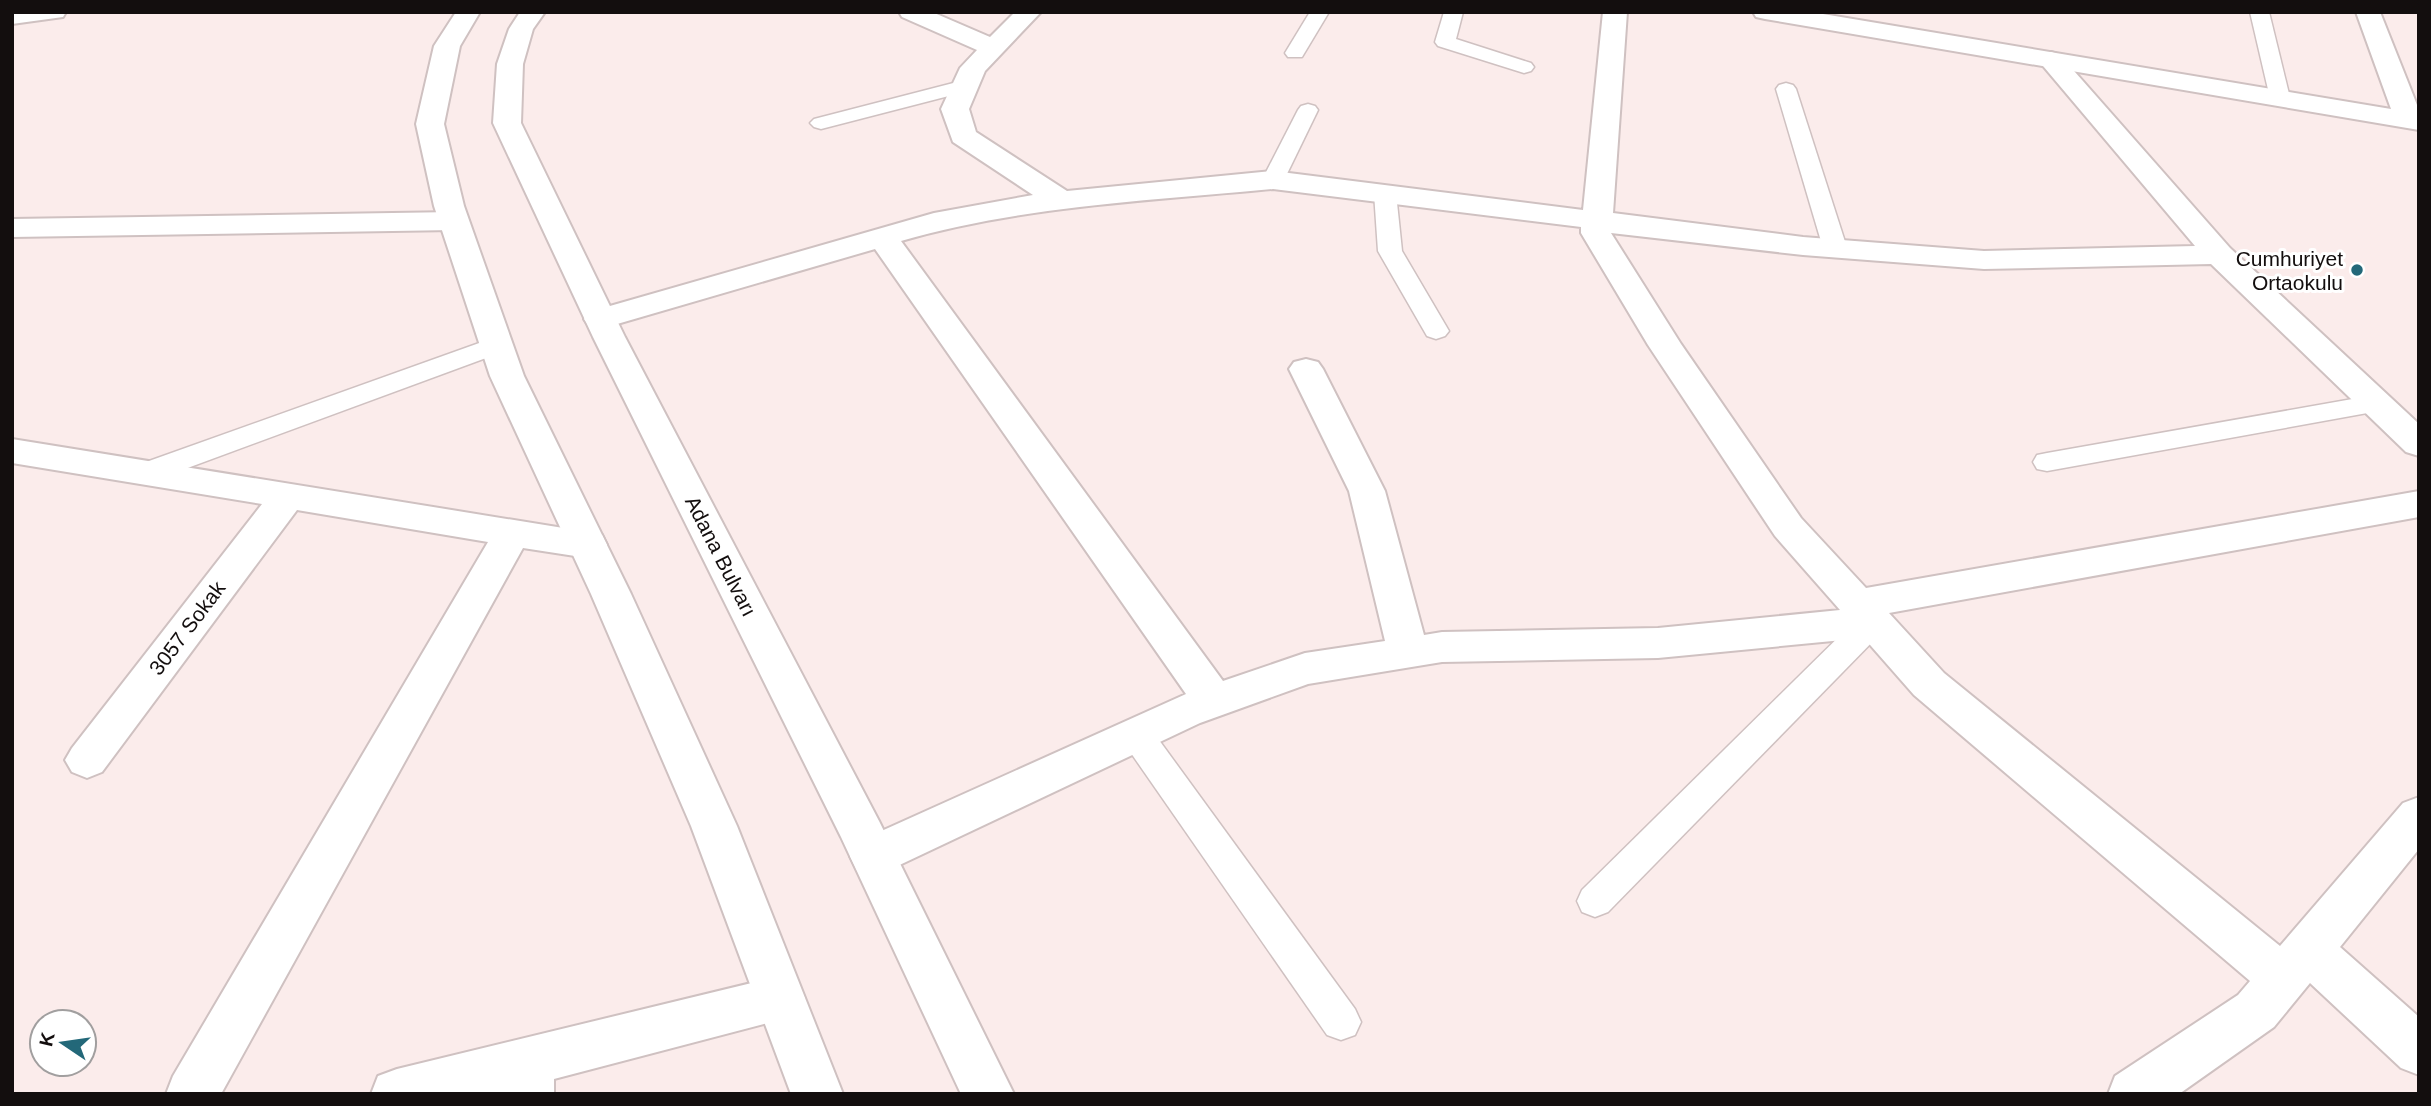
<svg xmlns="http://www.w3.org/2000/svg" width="2431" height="1106" font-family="Helvetica,sans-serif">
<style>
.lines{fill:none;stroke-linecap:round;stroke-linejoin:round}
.lane-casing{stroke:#cfc1c1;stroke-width:3}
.street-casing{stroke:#cfc1c1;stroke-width:4}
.secondary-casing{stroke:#cfc1c1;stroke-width:4}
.lane{fill:#fff;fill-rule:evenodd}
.street{fill:#fff;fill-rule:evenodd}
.secondary{fill:#fff;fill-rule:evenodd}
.poi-dot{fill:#236879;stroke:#fff;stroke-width:2.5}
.labels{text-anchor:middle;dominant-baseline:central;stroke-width:6;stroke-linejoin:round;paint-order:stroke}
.poi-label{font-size:21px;fill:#130e0e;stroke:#fff;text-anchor:end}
.street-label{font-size:21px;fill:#130e0e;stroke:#fff}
</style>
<rect width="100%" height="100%" fill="#fbeceb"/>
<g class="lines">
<defs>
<g id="lane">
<polygon points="1310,12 1329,12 1302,57 1288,57 1285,53"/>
<polygon points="1444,12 1463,12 1456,39 1531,63 1534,67 1531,71 1524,73 1438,46 1435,42"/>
<polygon points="2250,12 2269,12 2290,98 2287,102 2273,102 2270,98"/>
<polygon points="965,80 972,82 975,86 972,90 821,129 814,127 810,123 814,119"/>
<polygon points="1786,83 1793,85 1796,89 1847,248 1843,253 1827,253 1823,248 1776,89 1779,85"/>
<polygon points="1308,104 1315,106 1318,110 1284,180 1281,185 1265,185 1262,180 1298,110 1301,106"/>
<polygon points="1385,186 1393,188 1396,193 1402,251 1449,331 1445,336 1436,339 1427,336 1378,251 1374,193 1377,188"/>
<polygon points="496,337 505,339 509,345 505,351 155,480 145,482 135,480 131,473 135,466"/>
<polygon points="2375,395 2384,398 2388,404 2384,410 2047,471 2037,469 2033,462 2037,455 2047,453"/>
<polygon points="1873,610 1884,614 1889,622 1884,630 1608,912 1595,917 1582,912 1577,901 1582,890 1862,614"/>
<polygon points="1136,721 1148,725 1355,1009 1361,1022 1355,1035 1341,1040 1327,1035 1124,743 1119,734 1124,725"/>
</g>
<g id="street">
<polygon points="12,12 66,12 63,17 12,24"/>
<path d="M899,12H932L990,37L1015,12H1041L985,71L969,109L976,132L1067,191L1273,171L1583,210L1603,12H1627L1613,213L1803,237L1984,251L2195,246L2038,60L2042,55L2051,52L2060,55L2230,248L2419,424V456L2406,452L2211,264L1984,269L1803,255L1611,233L1681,344L1801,518L1866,588L2419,491V517L1889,613L1944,673L2280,946L2403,803L2419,797V849L2340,947L2419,1017V1075L2401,1068L2310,983L2274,1027L2179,1094H2108L2115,1076L2238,995L2250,981L1914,695L1864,638L1658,658L1442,662L1308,684L1200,723L889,870L873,876L857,870L850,856L857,842L1186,694L875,249L600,329L589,326L584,319L589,312L934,213L1033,195L953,142L941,109L960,68L977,50L902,17ZM1273,189L1581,227V233L1648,345L1775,536L1840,610L1658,628L1442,632L1424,635L1385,491L1323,369L1318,362L1306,359L1294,362L1289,369L1349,491L1385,641L1305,653L1223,681L901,241C1021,206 1148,201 1273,189Z"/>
<polygon points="454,212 465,215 469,221 465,227 454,230 12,237 12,219"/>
<polygon points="12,439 588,532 602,535 607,545 602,555 588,558 523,548 221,1094 166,1094 173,1076 488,542 297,510 102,772 87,778 72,772 65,760 72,748 262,504 12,463"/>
<polygon points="780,976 798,983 805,999 798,1015 554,1079 554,1094 371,1094 378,1076 397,1069"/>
</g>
<g id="secondary">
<polygon points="456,12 480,12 460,46 444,124 464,206 524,376 631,594 737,826 843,1094 791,1094 691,826 591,594 490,376 434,206 416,124 434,46"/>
<polygon points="520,12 545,12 533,29 523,64 521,123 625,337 879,821 1014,1094 961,1094 841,837 593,337 493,123 497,64 509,29"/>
<polygon points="1753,12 1811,12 2391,109 2356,12 2380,12 2419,110 2419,130 1765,19 1756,17"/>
</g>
</defs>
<!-- lane casing -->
<use href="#lane" class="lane-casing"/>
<!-- street casing -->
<use href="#street" class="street-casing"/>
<!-- secondary casing -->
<use href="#secondary" class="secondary-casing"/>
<!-- lane -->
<use href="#lane" class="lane"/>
<!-- street -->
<use href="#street" class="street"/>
<!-- secondary -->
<use href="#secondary" class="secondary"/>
</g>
<!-- markers -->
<circle class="poi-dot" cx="2357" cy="270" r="7"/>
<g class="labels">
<!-- poi labels -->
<g class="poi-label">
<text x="2343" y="258">Cumhuriyet<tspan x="2343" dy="24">Ortaokulu</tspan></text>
</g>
<!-- street labels -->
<g class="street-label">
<text transform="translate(721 556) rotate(63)">Adana Bulvarı</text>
<text transform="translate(187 628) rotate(-53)">3057 Sokak</text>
</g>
</g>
<!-- border -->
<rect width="2431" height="1106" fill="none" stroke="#130e0e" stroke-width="28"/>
<!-- north arrow -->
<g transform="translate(63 1043) rotate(283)"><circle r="33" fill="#ffffff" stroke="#a19f9f" stroke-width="2"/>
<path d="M0-5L12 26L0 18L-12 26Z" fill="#236879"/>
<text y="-10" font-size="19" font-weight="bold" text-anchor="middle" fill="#130e0e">K</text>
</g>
</svg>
